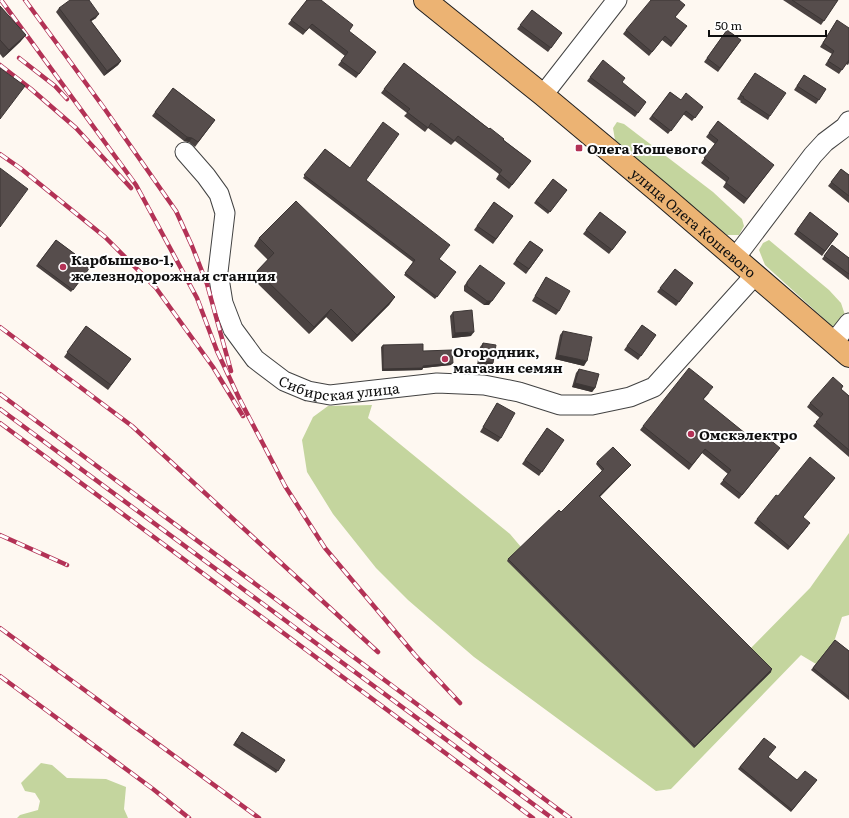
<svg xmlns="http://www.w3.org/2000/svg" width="849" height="818" font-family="Literata,serif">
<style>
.forest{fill:#c4d59e}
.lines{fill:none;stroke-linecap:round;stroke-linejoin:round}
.minor-casing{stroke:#424242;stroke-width:21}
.primary-casing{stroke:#202020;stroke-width:24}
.minor{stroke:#fff;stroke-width:19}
.primary{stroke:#ecb373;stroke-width:22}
.rail-casing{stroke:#b33256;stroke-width:4.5}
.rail{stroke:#fff;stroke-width:3;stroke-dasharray:9;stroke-linecap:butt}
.wall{fill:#4a4241}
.shaded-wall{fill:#3c3635}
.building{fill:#564d4c;stroke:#3c3635}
.poi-dot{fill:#b33256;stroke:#fff;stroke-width:1.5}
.labels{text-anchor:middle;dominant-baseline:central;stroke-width:4;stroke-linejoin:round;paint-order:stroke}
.poi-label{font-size:14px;font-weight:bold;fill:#0f0f0f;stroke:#fff;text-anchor:start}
.street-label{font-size:14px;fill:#0f0f0f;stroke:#fff}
</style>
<rect width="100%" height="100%" fill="#fef8f1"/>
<!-- forest -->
<g class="forest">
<polygon points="617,122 624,124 713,192 742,219 744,226 739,235 727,235 615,140 613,128"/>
<polygon points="769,240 829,290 841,303 846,318 842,325 832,326 765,265 759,250 763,243"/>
<polygon points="372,405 368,418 510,534 521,547 749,650 810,588 849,533 849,615 842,617 834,642 816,664 801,655 671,789 656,791 474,657 408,600 376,568 333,514 307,472 302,440 313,417 328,406"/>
<polygon points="41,763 52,765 67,778 106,779 126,787 124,809 128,818 17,818 20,815 38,810 40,801 35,793 25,791 21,783"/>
</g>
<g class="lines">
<defs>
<g id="minor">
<polyline points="543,95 617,0"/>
<path id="s1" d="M185,152L206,176L219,194L225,213L218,272L223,303L233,329L255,359L284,381L308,391L330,395L437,383L484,385L519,392L560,405H592L630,397L654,387L755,275"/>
<polyline points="735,258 813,155 825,142 845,127 849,121"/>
<polyline points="834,342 849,323"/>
</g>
<g id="primary">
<path id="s2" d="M425,0L543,95L660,193L849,356"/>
</g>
</defs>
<!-- minor casing -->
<use href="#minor" class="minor-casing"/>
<!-- primary casing -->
<use href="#primary" class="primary-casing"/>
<!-- minor -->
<use href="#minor" class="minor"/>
<!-- primary -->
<use href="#primary" class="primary"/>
<defs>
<g id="rail">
<polyline points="1,0 136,185 197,298 217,351 239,398 285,486 325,548 415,655 460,703"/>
<polyline points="25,0 104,108 176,211 192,246 207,284 231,371"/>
<polyline points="19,58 55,86 67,99"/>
<polyline points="0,65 31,89 76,128 131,188"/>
<polyline points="0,154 20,168 105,237 156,288 213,367 243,416"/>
<polyline points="0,327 132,426 378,652"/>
<polyline points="0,394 570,818"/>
<polyline points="0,409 552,818"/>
<polyline points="0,423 533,818"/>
<polyline points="0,535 67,565"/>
<polyline points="0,628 259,818"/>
<polyline points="0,676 153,789 189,818"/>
</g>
</defs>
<!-- rail casing -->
<use href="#rail" class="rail-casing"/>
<!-- rail -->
<use href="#rail" class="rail"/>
</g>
<!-- wall -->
<g class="wall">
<polygon points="307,0 376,52 356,78 338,65 345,56 309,28 303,35 288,24"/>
<polygon points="783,0 838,0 821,25"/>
<polygon points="685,5 675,17 684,30 671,47 662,40 649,56 623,34 626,30"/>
<polygon points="0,6 26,35 20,42 3,58 0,54"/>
<polygon points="59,8 96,18 91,21 121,61 118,65 104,76 56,12"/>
<polygon points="532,10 562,33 548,52 517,29"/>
<polygon points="837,20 849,33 849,63 848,65 846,64 839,74 825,65 832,54 820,47"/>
<polygon points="727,30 741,40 718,72 704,62"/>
<polygon points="603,60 622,83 646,102 635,117 587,81"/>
<polygon points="404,63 531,161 509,189 496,179 499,174 455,141 451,145 428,128 425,132 404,116 407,113 381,93"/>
<polygon points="755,73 770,116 768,120 740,102 741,101 737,99"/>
<polygon points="804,75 826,89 816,104 794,90"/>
<polygon points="173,88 215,120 195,147 189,142 184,141 152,116"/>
<polygon points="670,92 681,100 703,107 692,121 683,114 668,134 649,119"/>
<polygon points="718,121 771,169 744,204 723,187 726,182 701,163 715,144 706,137"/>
<polygon points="325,149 366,180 439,259 456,272 435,299 404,275 413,262 303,178"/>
<polygon points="841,169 849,175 849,203 828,186"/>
<polygon points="553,179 567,190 548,214 534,203"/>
<polygon points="494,202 513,216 493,244 474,230"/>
<polygon points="600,212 626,232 609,254 583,234"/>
<polygon points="810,212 838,234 822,256 794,234"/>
<polygon points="259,238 395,297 389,305 352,342 326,317 309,334 252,278 257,271 268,260 254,246"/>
<polygon points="56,240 91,266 71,292 36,266"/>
<polygon points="530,241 543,250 526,274 513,264"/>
<polygon points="832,245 849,258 849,280 822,259"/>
<polygon points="480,265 489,305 484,305 464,291 464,286"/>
<polygon points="675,269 693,283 676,306 657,292"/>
<polygon points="546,277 559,311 556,315 532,301"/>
<polygon points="453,312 471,336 452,338 450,316"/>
<polygon points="642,325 656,335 638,360 624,350"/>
<polygon points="86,326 131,359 108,390 64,357"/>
<polygon points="563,331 584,366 555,359 560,335"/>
<polygon points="483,343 493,363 490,367 477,365 480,347"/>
<polygon points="383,345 423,351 451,365 423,368 422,370 382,371 381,347"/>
<polygon points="579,369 595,388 592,392 572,387 576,373"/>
<polygon points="843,386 841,389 849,396 849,457 813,426 820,418 807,407 810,403"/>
<polygon points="710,392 703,400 756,442 777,452 739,499 720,484 728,474 702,453 689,470 640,430 643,426"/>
<polygon points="497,403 501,438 498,442 480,432"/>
<polygon points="547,428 564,440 539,476 522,464"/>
<polygon points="597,462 629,467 600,497 771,672 694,748 507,561 508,559 561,512 602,471 596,464"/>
<polygon points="835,478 803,517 808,526 788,550 754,523 757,519 778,496"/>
<polygon points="835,640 849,651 849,700 811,670"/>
<polygon points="242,732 285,760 276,773 233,745"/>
<polygon points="764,738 768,757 797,780 817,780 791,812 738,769"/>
</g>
<!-- shaded-wall -->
<g class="shaded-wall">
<polygon points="99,14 96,18 87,24 90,20"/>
<polygon points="26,35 20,42 3,58 9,50"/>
<polygon points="121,61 118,65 104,76 107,71"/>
<polygon points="187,137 192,138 189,142 184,141"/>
<polygon points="502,287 489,305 484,305 487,301"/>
<polygon points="395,297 389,305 352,342 357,335"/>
<polygon points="331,309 326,317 309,334 314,327"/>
<polygon points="474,332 471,336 452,338 455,333"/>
<polygon points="558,355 587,361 584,366 555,359"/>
<polygon points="480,360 493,363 490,367 477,365"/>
<polygon points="453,363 451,365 423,368 422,370 382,371 383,369"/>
<polygon points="575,383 595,388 592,392 572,387"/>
<polygon points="631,465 598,498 599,496"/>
<polygon points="772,669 771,672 694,748 695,746"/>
</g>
<!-- building -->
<g class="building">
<polygon points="70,0 89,0 99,14 90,20 121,61 107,71 59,8"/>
<polygon points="307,0 321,0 353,25 349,31 376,52 359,74 341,61 348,52 312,24 306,31 291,20"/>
<polygon points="651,0 679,0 685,5 675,17 687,26 673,43 665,36 652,52 626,30"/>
<polygon points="792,0 838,0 824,21"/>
<polygon points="0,6 26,35 9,50 0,40"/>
<polygon points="532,10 562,33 551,48 520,25"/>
<polygon points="837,20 849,28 849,60 842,70 828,61 834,51 823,43"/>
<polygon points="727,30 741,40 720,68 707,58"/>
<polygon points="603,60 625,78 622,82 646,102 638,113 590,77"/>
<polygon points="404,63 489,129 490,128 504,139 503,140 531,161 512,185 499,174 502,170 458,136 454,141 431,123 428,128 407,112 410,109 384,89"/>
<polygon points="0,68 25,86 0,119"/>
<polygon points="755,73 786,93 770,116 743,98 744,97 740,95"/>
<polygon points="804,75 826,89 819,100 797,86"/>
<polygon points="173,88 215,120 198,142 192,138 187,137 155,112"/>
<polygon points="670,92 681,100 686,93 703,107 695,118 686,111 671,131 652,116"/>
<polygon points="718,121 774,165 747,199 726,183 729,178 704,158 718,140 709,133"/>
<polygon points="383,122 399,134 366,180 450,245 439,259 456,272 437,297 405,273 415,260 304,175 325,149 350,168"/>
<polygon points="0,168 28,189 0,227"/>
<polygon points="841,169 849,175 849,196 831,182"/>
<polygon points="553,179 567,190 550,212 536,201"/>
<polygon points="296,201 395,297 357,335 331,309 314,327 257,271 274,253 259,238"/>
<polygon points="494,202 513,216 496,239 477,226"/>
<polygon points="600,212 626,232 612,250 586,230"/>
<polygon points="810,212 838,234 825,251 797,230"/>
<polygon points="56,240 91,266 73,290 38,264"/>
<polygon points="530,241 543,250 529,269 516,260"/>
<polygon points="832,245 849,258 849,274 824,256"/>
<polygon points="480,265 505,283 492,301 487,301 467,286 467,282"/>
<polygon points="675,269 693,283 679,302 660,288"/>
<polygon points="546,277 570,291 559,311 535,296"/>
<polygon points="472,310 474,332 455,333 453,312"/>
<polygon points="642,325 656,335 641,356 627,346"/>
<polygon points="86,326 131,359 111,385 67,352"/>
<polygon points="563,331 592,337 587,361 558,355"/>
<polygon points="483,343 496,345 493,363 480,360"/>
<polygon points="423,344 423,351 452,350 453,363 423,366 423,368 383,369 383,345"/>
<polygon points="689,368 713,387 703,399 756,442 763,434 780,448 742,495 723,480 731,470 705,449 692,465 643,426"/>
<polygon points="579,369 599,374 595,388 575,383"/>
<polygon points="833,377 843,386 841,389 849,396 849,450 816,422 823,414 810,403"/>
<polygon points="497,403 515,413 501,438 483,427"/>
<polygon points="547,428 564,440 542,472 525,460"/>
<polygon points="613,447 631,465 599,496 772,669 695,746 508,559 559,510 561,512 604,469 597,462"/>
<polygon points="810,457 835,478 803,517 810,523 790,547 757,519 776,495 778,496"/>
<polygon points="835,640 849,651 849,697 813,668"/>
<polygon points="242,732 285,760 278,771 235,743"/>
<polygon points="764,738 776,747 768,757 797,780 805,771 817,780 792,810 740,767"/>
</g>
<!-- markers -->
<g class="poi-dot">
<rect x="575" y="144" width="8" height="8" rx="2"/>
<circle cx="63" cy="267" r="4"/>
<circle cx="445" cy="359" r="4"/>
<circle cx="691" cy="434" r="4"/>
</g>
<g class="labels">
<!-- poi labels -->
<g class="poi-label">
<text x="587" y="148">Олега Кошевого</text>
<text x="71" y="259">Карбышево-1,<tspan x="71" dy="16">железнодорожная станция</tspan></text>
<text x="453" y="351">Огородник,<tspan x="453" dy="16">магазин семян</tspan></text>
<text x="699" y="434">Омскэлектро</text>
</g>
<!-- street labels -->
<g class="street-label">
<text stroke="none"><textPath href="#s2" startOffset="349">улица Олега Кошевого</textPath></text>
<text stroke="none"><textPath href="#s1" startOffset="323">Сибирская улица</textPath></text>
</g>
</g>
<!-- scale -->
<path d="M709 30v6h117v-6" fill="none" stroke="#0f0f0f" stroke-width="2"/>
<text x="715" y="30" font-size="12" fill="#0f0f0f" stroke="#ffffff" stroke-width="3" paint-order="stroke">50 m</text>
</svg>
